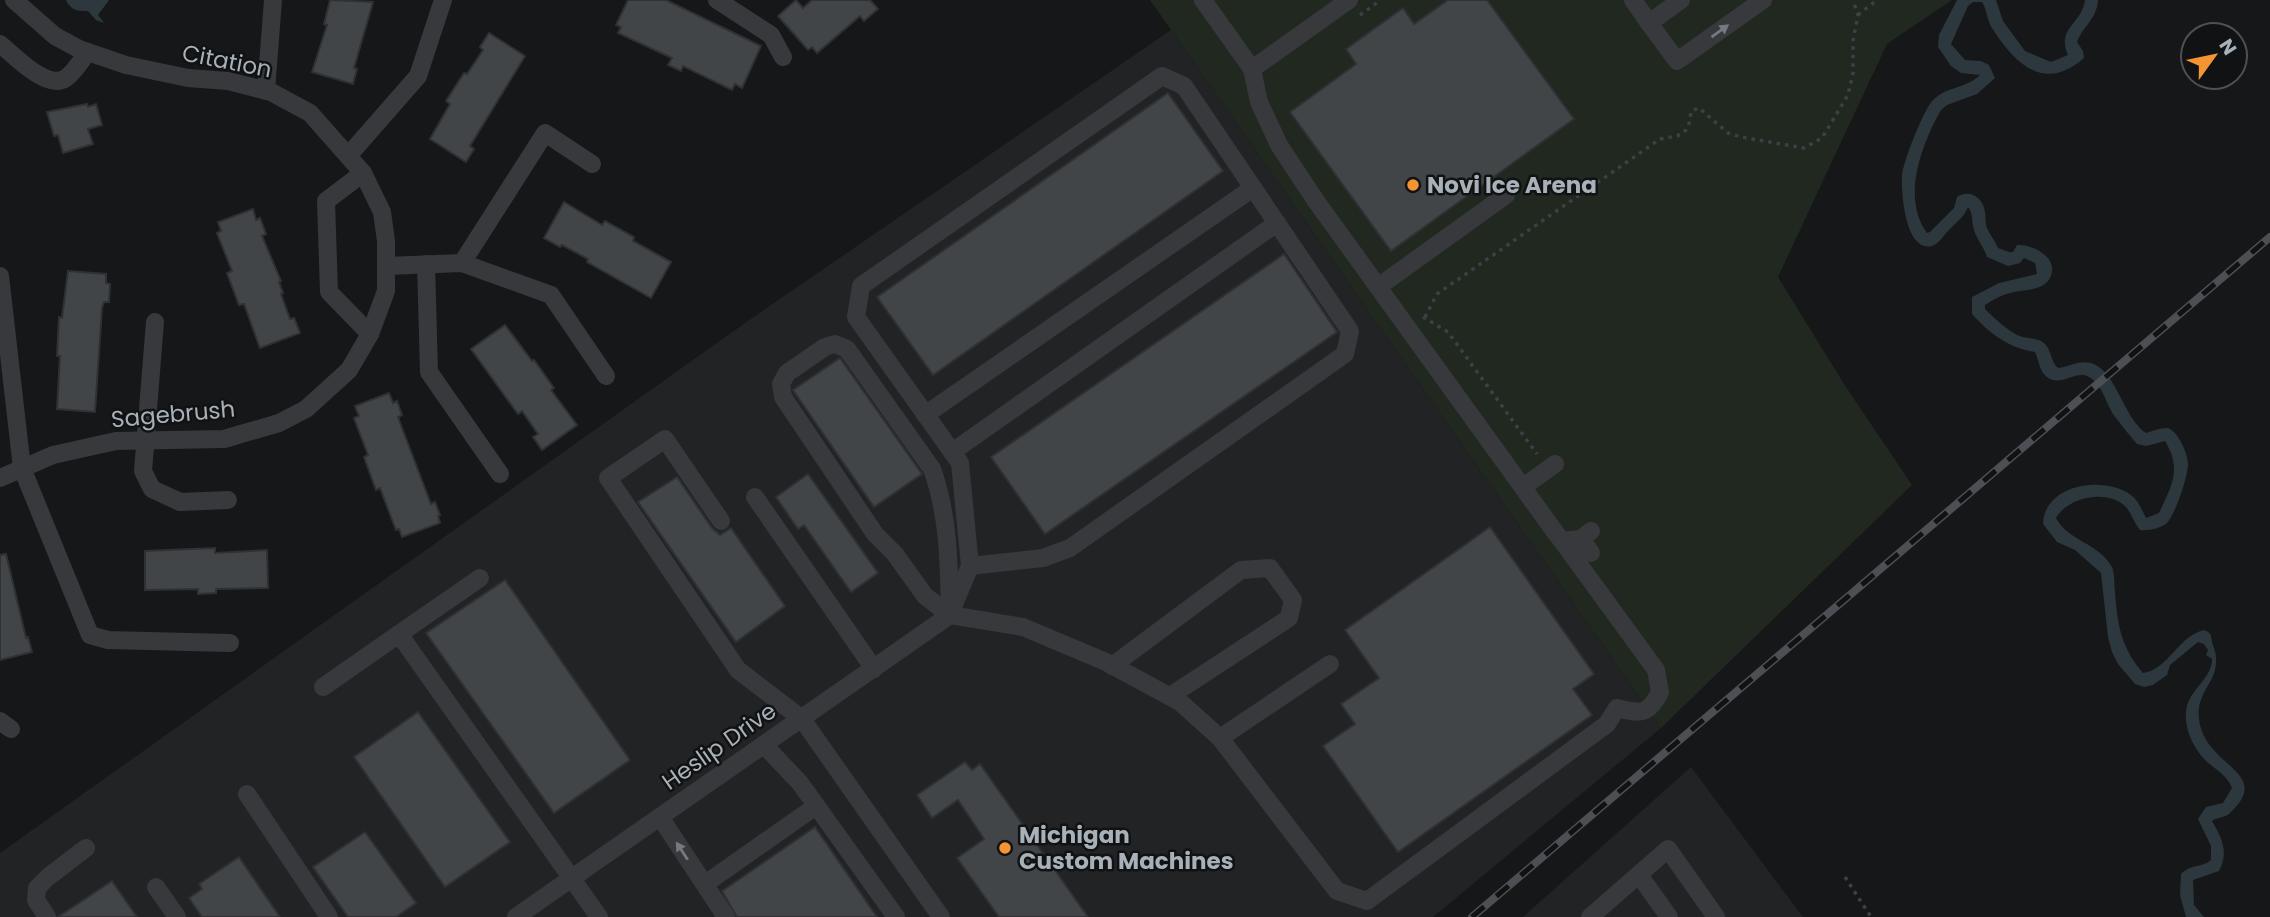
<svg xmlns="http://www.w3.org/2000/svg" width="2270" height="917" font-family="Poppins,sans-serif">
<style>
.built{fill:#222325}
.green{fill:#202820}
.water{fill:#2c383d}
.building{fill:#424548;stroke:#303134;stroke-width:2}
.lines{fill:none;stroke-linecap:round;stroke-linejoin:round}
.path{stroke:#3d4044;stroke-width:3.5;stroke-dasharray:3.5 5;stroke-linecap:butt}
.minor{stroke:#37393d;stroke-width:18}
.rail-casing{stroke:#4c5054;stroke-width:8}
.rail{stroke:#111213;stroke-width:5;stroke-dasharray:16;stroke-linecap:butt}
.oneway{fill:#757a81}
.poi-dot{fill:#f39533;stroke:#111213;stroke-width:2.5}
.labels{text-anchor:middle;dominant-baseline:central;stroke-width:5;stroke-linejoin:round;paint-order:stroke}
.street-label{font-size:23px;fill:#a8b0b8;stroke:#111213}
.poi-label{font-size:23px;font-weight:bold;fill:#a8b0b8;stroke:#111213;text-anchor:start}
</style>
<rect width="100%" height="100%" fill="#161718"/>
<!-- built -->
<g class="built">
<polygon points="1171,30 1661,728 1433,917 0,917 0,853 745,323"/>
<polygon points="1691,767 1803,917 1523,917"/>
</g>
<!-- green -->
<polygon class="green" points="1150,0 1952,0 1887,44 1778,277 1844,384 1912,485 1661,728"/>
<!-- water -->
<g class="water">
<path d="M66,0H109L98,15L104,23L96,20L88,11C78,11 71,11 66,0Z"/>
<path d="M1957,0H1996L2003,21L2025,51L2051,62L2068,55C2056,28 2082,24 2085,0H2098C2097,19 2083,26 2077,42L2083,51L2084,58C2044,93 2015,64 1992,28C1987,20 1987,10 1982,2H1973L1968,6L1951,44L1965,60L1981,61L1989,65L1995,78L1977,94L1947,105L1941,110C1922,144 1901,197 1927,233L1930,232L1954,208L1957,197C1969,189 1983,197 1985,212C1986,217 1985,223 1987,228C1990,235 1995,240 1998,248L2009,252H2013L2017,245C2033,244 2060,258 2050,278C2042,292 2023,289 2010,293C2001,295 1993,300 1985,305V309C1995,319 2005,328 2017,335C2025,339 2037,337 2044,343C2052,350 2050,361 2058,368C2069,367 2079,360 2091,363C2116,370 2124,419 2146,433C2152,431 2161,428 2167,428C2178,430 2188,454 2188,464C2188,476 2175,516 2166,524C2158,529 2148,531 2140,530C2134,523 2131,512 2125,506C2106,489 2068,497 2056,518C2068,541 2099,543 2112,567C2115,574 2114,585 2115,593C2118,627 2121,647 2143,673C2168,670 2178,636 2204,630C2211,633 2211,634 2212,642C2214,649 2217,654 2216,663C2215,684 2196,693 2199,719C2200,729 2205,740 2212,748C2231,771 2263,781 2231,812C2226,818 2217,817 2212,821C2222,838 2229,852 2219,871L2193,880L2194,905L2204,917H2186L2180,895L2181,874C2193,863 2202,868 2211,860V846L2198,819L2206,807L2223,803L2232,788C2228,776 2215,769 2206,761C2193,748 2182,725 2187,706C2191,689 2212,678 2212,659L2206,655L2208,650L2204,644L2198,642L2170,665L2167,675L2153,685L2144,687L2135,684L2118,664L2112,652L2108,637L2101,573L2075,550L2057,542L2043,524C2044,484 2104,475 2131,495C2138,500 2142,510 2146,518L2159,513C2172,485 2182,469 2165,441L2146,446L2137,444C2130,436 2123,427 2116,418C2106,406 2104,386 2089,377C2076,369 2061,388 2047,377C2039,371 2039,360 2035,352C2009,348 1990,334 1972,314V297L1999,283L2037,274L2035,263L2024,258L2020,263L2008,266L1987,257C1984,247 1977,240 1974,230C1971,221 1974,215 1968,207C1964,218 1956,222 1948,231C1943,236 1940,243 1932,246C1905,253 1901,192 1902,175C1904,160 1921,117 1930,104C1942,86 1965,90 1980,75L1961,73L1951,66L1938,47L1939,35Z"/>
</g>
<!-- building -->
<g class="building">
<polygon points="330,0 373,2 354,68 357,69 353,84 312,72 327,25 324,24"/>
<polygon points="628,0 666,0 761,46 742,88 735,84 732,90 683,66 681,71 668,65 672,58 618,33 621,27 616,25"/>
<polygon points="796,0 803,8 812,0 870,0 878,9 864,21 860,16 817,53 812,47 808,50 778,16"/>
<polygon points="1448,0 1487,0 1574,119 1391,251 1290,112 1356,64 1346,49 1403,8 1414,24"/>
<polygon points="489,33 525,56 470,146 474,149 466,162 430,139 450,104 446,101 464,73 467,74 483,50 480,47"/>
<polygon points="1168,93 1223,171 933,375 877,297"/>
<polygon points="87,104 88,107 96,104 102,125 88,129 93,144 63,153 58,135 54,136 47,112"/>
<polygon points="564,202 602,225 605,221 634,237 633,241 671,262 651,298 587,262 588,259 562,245 560,247 544,238"/>
<polygon points="253,209 256,220 260,218 266,234 262,236 281,281 279,282 283,293 281,294 290,319 294,318 300,333 260,348 244,304 239,305 227,273 232,271 217,233 221,231 218,222"/>
<polygon points="1284,254 1337,332 1045,534 991,457"/>
<polygon points="68,271 106,274 106,283 110,284 109,302 104,302 102,308 95,412 57,409 60,356 57,356 59,317 62,318"/>
<polygon points="505,325 532,361 534,360 554,388 551,390 577,425 542,450 533,437 538,434 522,411 518,414 471,349"/>
<polygon points="840,358 922,474 874,507 793,390"/>
<polygon points="389,393 393,403 397,401 402,415 398,417 402,428 431,504 435,502 440,515 438,516 440,523 402,537 399,529 396,530 380,488 376,490 364,457 368,455 354,418 359,416 355,406"/>
<polygon points="808,474 878,573 851,592 804,525 798,529 776,497"/>
<polygon points="677,477 712,528 720,535 731,528 785,606 736,642 638,502"/>
<polygon points="1490,527 1594,674 1573,689 1592,715 1398,852 1323,746 1355,724 1341,704 1379,678 1345,630"/>
<polygon points="215,548 215,553 267,550 268,588 216,589 216,593 198,594 198,589 145,590 145,551"/>
<polygon points="6,554 26,638 28,637 32,652 0,660 0,555"/>
<polygon points="505,580 630,760 554,813 426,633"/>
<polygon points="418,712 510,842 445,887 354,757"/>
<polygon points="965,762 972,770 980,764 1088,917 999,917 957,858 984,839 958,800 932,818 917,795"/>
<polygon points="815,827 877,917 737,917 722,891"/>
<polygon points="365,832 416,903 396,917 348,917 313,867"/>
<polygon points="239,857 280,917 202,917 189,898 202,889 199,884"/>
<polygon points="112,881 137,917 58,917"/>
</g>
<g class="lines">
<!-- path -->
<g class="path">
<polyline points="1360,15 1381,0"/>
<polyline points="1858,15 1877,0"/>
<polyline points="1423,317 1448,332 1537,454"/>
<path d="M1425,317L1437,294L1660,139C1682,135 1689,136 1691,111L1699,108L1728,133L1741,137L1804,148L1822,138L1848,95L1853,73V41L1858,15L1853,0"/>
<polyline points="1845,877 1871,917"/>
</g>
<!-- minor -->
<g class="minor">
<polyline points="717,0 771,35 783,57"/>
<polyline points="1203,0 1252,69 1259,102 1279,145 1316,201 1555,532 1562,541 1581,539 1591,531"/>
<polyline points="1633,0 1649,23"/>
<polyline points="1681,0 1649,23 1677,61 1763,0"/>
<path d="M0,44C15,56 47,91 66,78C75,72 81,60 88,52"/>
<polyline points="1252,69 1349,0"/>
<polyline points="266,91 273,0"/>
<polyline points="348,156 418,76 443,0"/>
<polyline points="363,173 326,201 329,292 370,334"/>
<polyline points="462,263 545,133 592,164"/>
<polyline points="426,264 429,372 500,474"/>
<polyline points="386,266 462,263 551,295 606,376"/>
<polyline points="0,276 22,468 90,635 108,640 230,643"/>
<polyline points="1378,287 1506,195"/>
<polyline points="155,322 143,471 152,489 180,502 228,500"/>
<polyline points="925,415 1253,188"/>
<polyline points="952,452 1277,223"/>
<polyline points="0,478 53,455 116,441 224,439 279,423 306,409 349,370 370,334 386,291 386,241 382,212 363,173 310,113 271,92 228,81 188,78 126,65 79,49 55,36 14,0"/>
<polyline points="1523,487 1555,464"/>
<polyline points="755,497 874,669"/>
<polyline points="721,521 665,439 608,478 738,670 802,719 941,917"/>
<polyline points="1581,539 1591,553"/>
<polyline points="480,578 399,634 599,917"/>
<polyline points="952,609 970,566 1043,558 1070,548 1345,354 1350,331 1184,86 1162,76 861,286 856,317 960,463 970,566"/>
<path d="M950,615C949,566 949,516 932,469L847,349L835,344L825,347L787,373L781,384L783,397L875,534L895,554L925,596L950,615L1023,627L1106,662L1180,702L1220,738L1337,891L1367,901L1607,724L1617,708C1641,714 1648,715 1660,692L1656,670L1562,541"/>
<polyline points="1112,666 1241,570 1270,568 1293,600 1289,618 1170,696"/>
<polyline points="323,687 399,634"/>
<polyline points="0,721 11,729"/>
<polyline points="1220,738 1330,664"/>
<polyline points="764,745 800,783 896,917"/>
<polyline points="247,794 329,917"/>
<polyline points="660,817 726,917"/>
<polyline points="1639,875 1669,917"/>
<polyline points="705,884 816,806"/>
<polyline points="156,887 177,917"/>
<polyline points="47,917 36,900 37,888 48,877 86,848"/>
<polyline points="516,917 950,615"/>
<polyline points="1590,917 1668,849 1716,917"/>
</g>
<defs>
<polyline id="rail" points="1472,917 2270,237"/>
</defs>
<!-- rail casing -->
<use href="#rail" class="rail-casing"/>
<!-- rail -->
<use href="#rail" class="rail"/>
</g>
<!-- one-way arrows -->
<defs><path id="oneway-solid" d="M-6-.8H1V-3.2L6.5 0L1 3.2V.8H-6Z" transform="scale(1.75)"/></defs>
<g class="oneway">
<use href="#oneway-solid" transform="translate(1720 31) rotate(-36)"/>
<use href="#oneway-solid" transform="translate(682 851) rotate(-123)"/>
</g>
<!-- markers -->
<g class="poi-dot">
<circle cx="1413" cy="185" r="7"/>
<circle cx="1005" cy="848" r="7"/>
</g>
<g class="labels">
<!-- street labels -->
<g class="street-label">
<text transform="translate(227 61) rotate(11)">Citation</text>
<text transform="translate(173 414) rotate(-5)">Sagebrush</text>
<text transform="translate(719 746) rotate(-35)">Heslip Drive</text>
</g>
<!-- poi labels -->
<g class="poi-label">
<text x="1427" y="185">Novi Ice Arena</text>
<text x="1019" y="835">Michigan<tspan x="1019" dy="26">Custom Machines</tspan></text>
</g>
</g>
<!-- north arrow -->
<g transform="translate(2214 56) rotate(57)"><circle r="33" fill="#111213" stroke="#4d5155" stroke-width="2"/>
<path d="M0-5L12 26L0 18L-12 26Z" fill="#f39533"/>
<text y="-10" font-size="19" font-weight="bold" text-anchor="middle" fill="#a8b0b8">N</text>
</g>
</svg>
